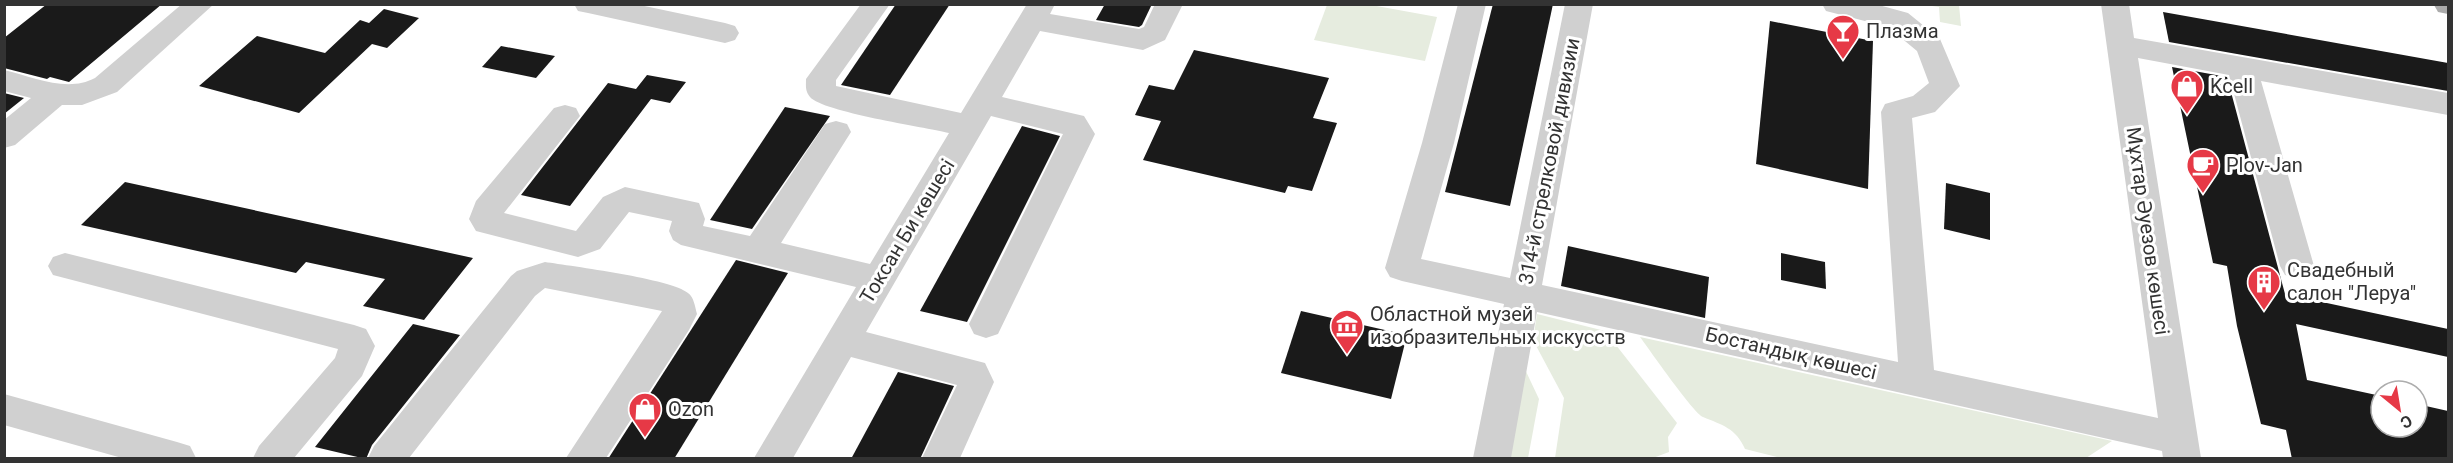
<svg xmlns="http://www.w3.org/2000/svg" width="2453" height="463" font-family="Roboto,sans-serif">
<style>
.green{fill:#e6ecdf}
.building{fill:#1a1a1a}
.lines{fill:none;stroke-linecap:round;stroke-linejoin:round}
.minor{fill:#d0d0d0;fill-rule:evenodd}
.major{fill:#ababab;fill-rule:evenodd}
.labels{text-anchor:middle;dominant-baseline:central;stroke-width:6;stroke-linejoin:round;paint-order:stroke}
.poi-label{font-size:20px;fill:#333;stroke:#fff;text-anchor:start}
.street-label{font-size:20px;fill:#333;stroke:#fff}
</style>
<rect width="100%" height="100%" fill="#fff"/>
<!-- green -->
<g class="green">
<polygon points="1327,5 1371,5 1437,17 1425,61 1314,40"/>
<polygon points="1925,5 1959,5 1961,26 1940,22 1939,7"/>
<polygon points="1537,314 1605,331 1677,423 1668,437 1669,452 1653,458 1555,458 1564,398 1533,340"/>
<path d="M1640,337L2112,441L2086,458H1781L1745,449C1736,428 1722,425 1703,417C1694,414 1649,349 1640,337Z"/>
<polygon points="1523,365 1539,399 1528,458 1506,458"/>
</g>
<!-- building -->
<g class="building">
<polygon points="47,4 162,4 69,82 50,77 47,79 4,68 4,38"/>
<polygon points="896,4 950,4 890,95 841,85"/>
<polygon points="1105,4 1152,4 1142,25 1139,27 1096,20"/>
<polygon points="1493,4 1553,4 1510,206 1445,192"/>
<polygon points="384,9 419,18 387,48 372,44 299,113 199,86 257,36 325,53 360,20 369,23"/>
<polygon points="2163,12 2448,63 2448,91 2169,42"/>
<polygon points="1770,21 1873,41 1868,189 1756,164"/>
<polygon points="501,46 555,56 536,78 482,67"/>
<polygon points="1194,50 1329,78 1313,118 1337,123 1312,191 1288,186 1285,193 1143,160 1161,121 1135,115 1149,85 1174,90"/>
<polygon points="2172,67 2227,77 2285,294 2448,329 2448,357 2296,324 2307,380 2381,396 2381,427 2417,427 2417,404 2448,411 2448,459 2292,459 2286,430 2261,424 2237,326 2227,266 2213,263"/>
<polygon points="647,75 686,82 670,103 651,99 570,206 521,195 608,83 636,89"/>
<polygon points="4,93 24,98 4,114"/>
<polygon points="785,107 830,116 752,229 710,220"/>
<polygon points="1022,126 1060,136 967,322 920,311"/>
<polygon points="125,182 473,258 424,320 363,306 385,279 306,262 296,273 81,225"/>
<polygon points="1946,183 1990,193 1990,240 1944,229"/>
<polygon points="1568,246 1709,277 1705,318 1561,286"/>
<polygon points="1781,253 1825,262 1826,289 1781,280"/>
<polygon points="736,260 788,273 674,459 608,459"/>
<polygon points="1301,311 1407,335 1391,399 1281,373"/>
<polygon points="413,324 460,335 372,445 366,459 315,447"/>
<polygon points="898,372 954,386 920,459 851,459"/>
</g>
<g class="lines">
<!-- minor -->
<g class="minor">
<path d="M182,4H214L117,92L82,105H62L15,145L4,148V120L31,98L4,91V70C34,77 67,93 95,78Z"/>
<polygon points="574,4 635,4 725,23 735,26 739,33 735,40 725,43 588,13 578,11"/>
<path d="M861,4H890L836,80V86L961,113L1027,4H1055L1050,14L1139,29L1144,27L1155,4H1183L1165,40L1143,50L1040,31L1002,97L1084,116L1095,134L998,334L986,338L974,334L969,324L1063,134L991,116L866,332L985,363L994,382L960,458H922L957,385L851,357L793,458H754L856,287L681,245L673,240L669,231L672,221L629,212L600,249L578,257L476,231L469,219L476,201L554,108L565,105L576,108L580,116L504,213L576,231L603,197L625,187L699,203L705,219L703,226L750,236L825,124L836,121L847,124L851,132L781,243L870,264L949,133C924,127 823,112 810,97C805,91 806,86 806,79Z"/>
<polygon points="1458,4 1486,4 1454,143 1421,259 1510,278 1565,4 1593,4 1542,285 1898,362 1881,112 1885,104 1913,96 1929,83 1917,51 1888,27 1826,11 1822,4 1875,4 1908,13 1940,39 1960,86 1935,112 1912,118 1934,370 2158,418 2101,4 2129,4 2134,38 2448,93 2448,115 2261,81 2314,266 2309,275 2297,279 2285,275 2280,266 2229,75 2138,58 2201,458 2163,458 2162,451 1537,312 1511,458 1473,458 1504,304 1402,281 1390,277 1385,268 1422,143"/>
<polygon points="65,253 354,325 366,329 375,346 362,376 294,458 253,458 259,446 335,358 338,349 53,275 48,266 53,257"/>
<path d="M545,262C571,266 672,279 688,293C694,297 695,307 697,314L689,330L606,458H566L662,311L545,288L535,296L409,458H368L374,446L511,276L517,271Z"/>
<polygon points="4,394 177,442 190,446 196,458 122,458 4,425"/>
</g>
<!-- major -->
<polygon class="major" points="2448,4 2448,14 2438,12 2434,5"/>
</g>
<!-- icons -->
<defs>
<symbol id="bar-pin" viewBox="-11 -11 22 30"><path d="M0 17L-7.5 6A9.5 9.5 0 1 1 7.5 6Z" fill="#e63946" stroke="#fff"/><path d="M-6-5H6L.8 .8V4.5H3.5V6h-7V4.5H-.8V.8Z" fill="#fff"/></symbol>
<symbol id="shop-pin" viewBox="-11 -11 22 30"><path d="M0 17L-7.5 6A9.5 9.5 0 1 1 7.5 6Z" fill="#e63946" stroke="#fff"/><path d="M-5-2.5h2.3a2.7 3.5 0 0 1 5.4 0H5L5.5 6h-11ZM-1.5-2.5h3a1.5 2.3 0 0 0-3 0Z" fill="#fff"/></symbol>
<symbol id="cafe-pin" viewBox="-11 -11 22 30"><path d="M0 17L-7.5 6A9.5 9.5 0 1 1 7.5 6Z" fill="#e63946" stroke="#fff"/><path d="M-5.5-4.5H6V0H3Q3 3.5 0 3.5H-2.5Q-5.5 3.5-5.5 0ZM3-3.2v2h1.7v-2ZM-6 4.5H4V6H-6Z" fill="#fff"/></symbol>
<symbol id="building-pin" viewBox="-11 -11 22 30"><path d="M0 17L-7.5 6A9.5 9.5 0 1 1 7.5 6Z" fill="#e63946" stroke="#fff"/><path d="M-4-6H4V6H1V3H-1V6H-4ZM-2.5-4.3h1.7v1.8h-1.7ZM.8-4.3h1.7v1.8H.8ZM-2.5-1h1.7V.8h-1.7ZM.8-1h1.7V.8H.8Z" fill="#fff"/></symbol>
<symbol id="museum-pin" viewBox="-11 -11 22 30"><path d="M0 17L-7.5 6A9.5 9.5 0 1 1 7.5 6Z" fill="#e63946" stroke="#fff"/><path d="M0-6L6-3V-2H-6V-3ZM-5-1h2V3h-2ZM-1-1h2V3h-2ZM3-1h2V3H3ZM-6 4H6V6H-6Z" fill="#fff"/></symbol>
</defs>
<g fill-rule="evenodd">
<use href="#bar-pin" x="1824" y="12" width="38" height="52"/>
<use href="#shop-pin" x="2168" y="67" width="38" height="52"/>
<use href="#cafe-pin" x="2184" y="146" width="38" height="52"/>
<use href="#building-pin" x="2245" y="263" width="38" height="52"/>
<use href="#museum-pin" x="1328" y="307" width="38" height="52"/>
<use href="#shop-pin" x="626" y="390" width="38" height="52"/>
</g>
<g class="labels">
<!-- poi labels -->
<g class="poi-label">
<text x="1866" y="31">Плазма</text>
<text x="2210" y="86">Kcell</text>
<text x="2226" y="165">Plov-Jan</text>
<text x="2287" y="270">Свадебный<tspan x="2287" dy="23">салон "Леруа"</tspan></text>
<text x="1370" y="314">Областной музей<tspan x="1370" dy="23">изобразительных искусств</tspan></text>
<text x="668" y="409">Ozon</text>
</g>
<!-- street labels -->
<g class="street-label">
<text transform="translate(1549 161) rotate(-79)">314-й стрелковой дивизии</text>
<text transform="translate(907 231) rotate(-59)">Токсан Би көшесі</text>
<text transform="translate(2148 231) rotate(82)">Мұхтар Әуезов көшесі</text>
<text transform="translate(1791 353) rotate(13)">Бостандық көшесі</text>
</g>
</g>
<!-- border -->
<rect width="2453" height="463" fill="none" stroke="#333333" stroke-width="12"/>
<!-- north arrow -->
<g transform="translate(2399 409) rotate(150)"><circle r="28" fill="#ffffff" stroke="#adadad" stroke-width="1.5"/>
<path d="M0-4.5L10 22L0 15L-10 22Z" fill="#e63946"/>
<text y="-9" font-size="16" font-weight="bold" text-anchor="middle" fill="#333333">С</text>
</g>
</svg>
